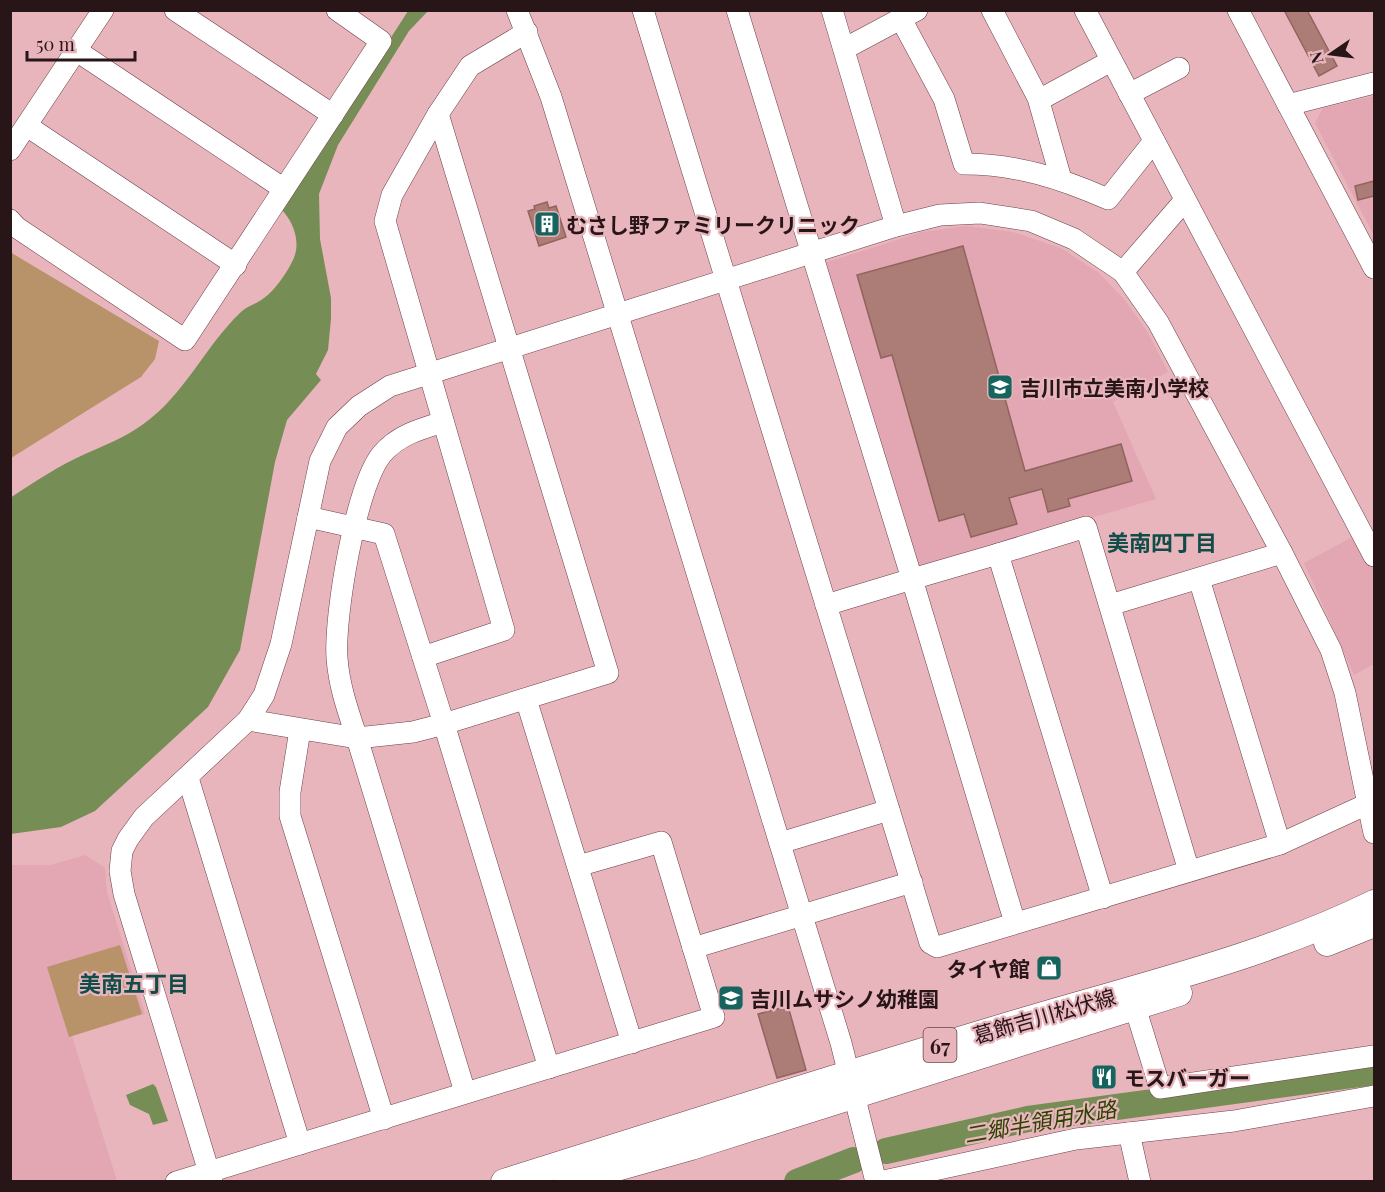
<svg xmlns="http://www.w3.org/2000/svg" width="1385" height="1192" font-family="'Playfair Display','Noto Sans JP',serif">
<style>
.built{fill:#e2a7b2}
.green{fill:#b89269}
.water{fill:#768e56}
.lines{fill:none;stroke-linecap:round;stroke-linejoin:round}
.river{stroke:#768e56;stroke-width:26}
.building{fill:#ac7c76;stroke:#92645e;stroke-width:1.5}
.minor-casing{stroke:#6b4048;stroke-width:22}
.major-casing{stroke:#6b4048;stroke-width:27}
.minor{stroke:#fff;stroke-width:21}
.major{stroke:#fff;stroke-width:26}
.labels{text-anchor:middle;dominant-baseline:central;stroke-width:4.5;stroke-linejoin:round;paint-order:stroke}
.shield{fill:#e9b5bd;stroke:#61454a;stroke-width:1.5}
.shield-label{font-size:20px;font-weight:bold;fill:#271518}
.poi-label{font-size:21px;font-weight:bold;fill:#271518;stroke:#e9b5bd;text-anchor:start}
.street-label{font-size:21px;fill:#271518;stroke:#e9b5bd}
.neighbourhood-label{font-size:22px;font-weight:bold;fill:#104d49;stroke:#e9b5bd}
.water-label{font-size:22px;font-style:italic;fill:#2d4300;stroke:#e9b5bd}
</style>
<rect width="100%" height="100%" fill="#e9b5bd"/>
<!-- built -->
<g class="built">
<polygon points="1374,96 1374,236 1315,123 1323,108"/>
<polygon points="966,226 1013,232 1061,248 1099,273 1124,299 1147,331 1168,372 1113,402 1156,499 916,569 821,264 922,232"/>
<polygon points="1356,535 1374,570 1374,664 1354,675 1304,563"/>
<polygon points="85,855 105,868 107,892 145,1014 72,1036 117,1181 11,1181 10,865 51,865"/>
</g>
<!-- green -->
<g class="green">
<polygon points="10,252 159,341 155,359 141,377 11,458"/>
<polygon points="120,945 142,1014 69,1037 47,967"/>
</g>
<!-- water -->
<g class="water">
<path d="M408,11H428L409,31L338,145L319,194L320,239L331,298V319L328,350L316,374L321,380L287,420L275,462L240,650L208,707L95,811L61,827L11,834L10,498C34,482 60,465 85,454C105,445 124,438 142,425C186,394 203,348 241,312C247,306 257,304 264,298C275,290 286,274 292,262C302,244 294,222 281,209Z"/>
<polygon points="153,1084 156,1087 168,1121 153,1125 149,1114 130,1105 126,1095"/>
</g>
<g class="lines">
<!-- river -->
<g class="river">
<polyline points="886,1151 1028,1119 1374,1072"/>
<polyline points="797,1182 854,1160"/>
</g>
</g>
<!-- building -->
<g class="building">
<polygon points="1284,10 1307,10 1337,66 1319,76"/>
<polygon points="1374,181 1374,196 1358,200 1355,186"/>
<polygon points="547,202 549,208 556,206 566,237 539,246 528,211 535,209 534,206"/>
<polygon points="963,246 1025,471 1121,444 1132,481 1068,499 1070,506 1048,512 1042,489 1009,498 1017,524 971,537 964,514 939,521 892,355 881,358 857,275"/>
<polygon points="788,1006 806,1070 777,1078 758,1014"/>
</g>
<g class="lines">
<defs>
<g id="minor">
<polyline points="175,10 333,115"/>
<polyline points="517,10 551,97 841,1043 876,1182"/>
<polyline points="643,10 930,943 937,947 1280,844 1374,801"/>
<polyline points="737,10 912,579 998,554"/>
<polyline points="832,10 896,226"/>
<polyline points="992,10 1038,98 1061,179"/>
<polyline points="1085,10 1374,556"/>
<polyline points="1238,10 1374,268"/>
<path d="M901,19L944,99L964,164C1016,164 1060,178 1108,199L1154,141"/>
<polyline points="844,49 917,10"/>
<polyline points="77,51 284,189"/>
<polyline points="1129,94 1179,68"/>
<polyline points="1039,100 1111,61"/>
<polyline points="1288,105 1374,83"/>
<polyline points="438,114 608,673 444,724 549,1068"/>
<polyline points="27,126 236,265"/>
<polyline points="10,150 103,10"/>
<polyline points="10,220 16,227 185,340 381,41 337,10"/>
<polyline points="1123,272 1185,200"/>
<path d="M308,517L384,534L444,724L413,732L357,738C348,711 339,686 337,658C334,616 356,485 382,454C398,435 420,429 443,422"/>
<polyline points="1199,579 1280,844"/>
<polyline points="826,605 912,579 1015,923"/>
<polyline points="1110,605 1282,553"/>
<polyline points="423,657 504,630 385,221 392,195 438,114 470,66 527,32"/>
<polyline points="526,699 632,1043"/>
<polyline points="248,720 357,738 465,1092"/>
<polyline points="300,730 290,792 290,816 384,1119"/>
<polyline points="188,778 300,1144"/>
<polyline points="780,843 889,810"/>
<polyline points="1103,898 998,554 1086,527 1189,871"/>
<polyline points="693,948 912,882"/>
<polyline points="1135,1007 1160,1088 1374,1056"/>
<polyline points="1129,1133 1140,1182"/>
<polyline points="176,1182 714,1017 661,842 578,866"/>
<polyline points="212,1182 124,894 120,871 122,851 128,839 144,817 248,720 264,695 281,644 320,461 337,427 359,406 390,386 896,226 940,215 980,213 1031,221 1074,239 1123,272 1158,322 1282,553 1331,650 1345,693 1374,833"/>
<polyline points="879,1182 1076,1139 1234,1121 1374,1096"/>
</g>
<g id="major">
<polyline points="1327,943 1374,924"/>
<path d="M504,1182C677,1127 851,1072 1026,1020C1143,985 1264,957 1374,903"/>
<polyline points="567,1182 691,1147 1179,993"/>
</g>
</defs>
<!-- minor casing -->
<use href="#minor" class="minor-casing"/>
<!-- major casing -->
<use href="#major" class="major-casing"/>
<!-- minor -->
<use href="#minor" class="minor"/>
<!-- major -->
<use href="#major" class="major"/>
</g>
<!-- icons -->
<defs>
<symbol id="building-square" viewBox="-11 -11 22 22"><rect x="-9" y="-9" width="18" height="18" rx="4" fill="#17645e" stroke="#e9b5bd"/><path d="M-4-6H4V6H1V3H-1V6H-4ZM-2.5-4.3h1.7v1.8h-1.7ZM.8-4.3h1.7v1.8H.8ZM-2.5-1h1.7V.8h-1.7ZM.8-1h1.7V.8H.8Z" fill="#fff"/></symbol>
<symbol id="school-square" viewBox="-11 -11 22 22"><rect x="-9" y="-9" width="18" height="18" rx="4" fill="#17645e" stroke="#e9b5bd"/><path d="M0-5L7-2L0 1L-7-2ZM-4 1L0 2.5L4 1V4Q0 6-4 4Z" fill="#fff"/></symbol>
<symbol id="shop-square" viewBox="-11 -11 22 22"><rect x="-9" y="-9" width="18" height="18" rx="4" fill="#17645e" stroke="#e9b5bd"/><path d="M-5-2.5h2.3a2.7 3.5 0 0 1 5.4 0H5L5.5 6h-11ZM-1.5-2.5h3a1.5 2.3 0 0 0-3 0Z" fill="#fff"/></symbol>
<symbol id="restaurant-square" viewBox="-11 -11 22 22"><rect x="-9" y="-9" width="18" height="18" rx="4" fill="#17645e" stroke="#e9b5bd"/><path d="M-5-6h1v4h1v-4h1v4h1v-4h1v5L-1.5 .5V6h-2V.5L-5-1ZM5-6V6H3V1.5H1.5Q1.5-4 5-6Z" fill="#fff"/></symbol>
</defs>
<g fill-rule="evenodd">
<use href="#building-square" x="532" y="209" width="30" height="30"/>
<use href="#school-square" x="985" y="372" width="30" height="30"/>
<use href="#shop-square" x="1034" y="953" width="30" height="30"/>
<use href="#school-square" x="716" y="983" width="30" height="30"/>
<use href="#restaurant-square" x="1089" y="1062" width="30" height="30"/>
</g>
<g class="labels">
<!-- shield labels -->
<rect class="shield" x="923.5" y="1028" width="33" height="34" rx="4.5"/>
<g class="shield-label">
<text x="940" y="1045">67</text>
</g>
<!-- poi labels -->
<g class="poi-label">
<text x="566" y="224">むさし野ファミリークリニック</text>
<text x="1020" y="387">吉川市立美南小学校</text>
<text x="1030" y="968" text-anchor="end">タイヤ館</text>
<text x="750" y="998">吉川ムサシノ幼稚園</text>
<text x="1124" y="1077">モスバーガー</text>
</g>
<!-- street labels -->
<g class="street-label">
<text transform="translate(1044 1015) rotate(-16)">葛飾吉川松伏線</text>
</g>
<!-- neighbourhood labels -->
<g class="neighbourhood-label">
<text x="1162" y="542">美南四丁目</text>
<text x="134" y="983">美南五丁目</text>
</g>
<!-- water labels -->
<g class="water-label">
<text transform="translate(1040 1121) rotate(-10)">二郷半領用水路</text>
</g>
</g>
<!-- border -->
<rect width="1385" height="1192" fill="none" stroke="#271518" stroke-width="24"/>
<!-- north arrow -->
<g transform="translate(1331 54) rotate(256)" stroke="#e9b5bd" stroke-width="4.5" paint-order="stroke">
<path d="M0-4.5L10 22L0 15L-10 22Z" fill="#271518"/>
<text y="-9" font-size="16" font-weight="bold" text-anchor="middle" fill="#271518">N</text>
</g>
<!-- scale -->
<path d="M27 51v9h108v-9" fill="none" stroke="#271518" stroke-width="3"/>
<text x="36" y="51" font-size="18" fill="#271518" stroke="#e9b5bd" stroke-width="4.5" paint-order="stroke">50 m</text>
</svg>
